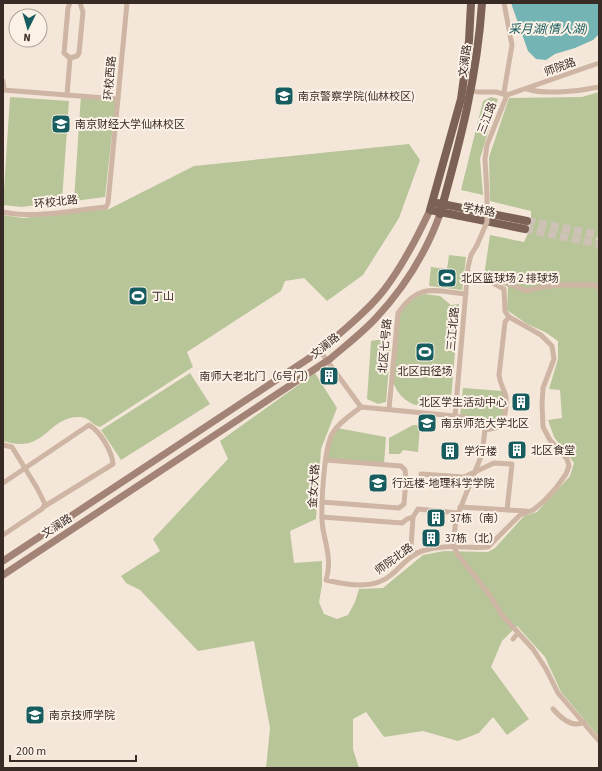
<svg xmlns="http://www.w3.org/2000/svg" width="602" height="771" font-family="'Source Sans 3','Noto Sans SC',sans-serif">
<style>
.green{fill:#b8c598}
.water{fill:#75b4b4}
.lines{fill:none;stroke-linecap:round;stroke-linejoin:round}
.primary-tunnel{stroke:#cec1b5;stroke-width:8;stroke-dasharray:8 4;stroke-linecap:butt}
.minor{stroke:#ceb5a4;stroke-width:5}
.secondary{stroke:#a28375;stroke-width:7}
.primary{stroke:#7c6156;stroke-width:8}
.minor-bridge{stroke:#ceb5a4;stroke-width:5}
.labels{text-anchor:middle;dominant-baseline:central;stroke-width:4;stroke-linejoin:round;paint-order:stroke}
.street-label{font-size:11px;fill:#382b26;stroke:#fbf1e6}
.poi-label{font-size:11px;fill:#382b26;stroke:#fbf1e6;text-anchor:start}
.water-label{font-size:12px;font-style:italic;fill:#175c5e;stroke:#fbf1e6}
</style>
<rect width="100%" height="100%" fill="#f4e7d9"/>
<!-- green -->
<g class="green">
<polygon points="599,92 599,234 596,239 599,256 599,737 561,692 545,657 517,626 502,641 491,667 529,719 507,735 493,717 479,733 458,741 423,731 384,737 366,712 353,719 353,749 359,768 266,768 270,728 254,641 198,651 140,590 126,583 121,576 160,551 153,539 228,459 220,441 315,373 337,408 321,449 316,519 290,531 294,563 322,561 322,585 319,602 324,614 337,619 348,615 355,602 359,589 383,588 423,555 444,551 488,552 495,548 524,516 537,512 570,476 574,463 554,437 548,420 562,418 560,390 549,389 558,359 558,341 545,332 527,324 507,310 508,287 484,276 490,235 524,242 531,227 531,211 490,201 489,157 509,98 582,97"/>
<polygon points="81,95 116,98 105,197 74,201"/>
<polygon points="10,97 69,101 62,201 22,207 3,205"/>
<polygon points="491,97 498,99 480,159 483,195 461,190 483,101"/>
<path d="M409,144L420,160L399,218L363,275L327,301L304,278L285,281L281,291L187,352L193,367L100,427C92,425 90,418 81,417C47,415 47,455 3,441V215L23,218L109,209L194,166Z"/>
<polygon points="449,255 466,257 462,290 429,286 431,267 447,269"/>
<path d="M424,294L440,296L451,305L459,304L451,400L442,398C425,415 399,403 393,381L399,312L410,299Z"/>
<polygon points="383,339 391,342 386,402 378,404 367,399 371,341"/>
<polygon points="190,373 210,404 121,460 101,430"/>
<polygon points="463,388 503,391 505,393 504,422 493,426 460,417"/>
<polygon points="413,425 420,425 418,452 403,450 400,454 389,454 389,438"/>
<polygon points="337,428 386,437 384,464 326,460 328,444"/>
</g>
<!-- water -->
<polygon class="water" points="511,3 599,3 599,34 593,40 575,48 555,54 546,60 536,59 528,51"/>
<g class="lines">
<!-- primary-tunnel -->
<g class="primary-tunnel">
<polyline points="527,221 599,235"/>
<polyline points="525,229 599,244"/>
</g>
<!-- minor -->
<g class="minor">
<polyline points="70,58 77,56 79,53 83,12 80,3"/>
<polyline points="3,81 4,89"/>
<polyline points="463,87 477,92 496,92 507,95 599,63"/>
<path d="M527,89C546,95 580,91 599,87"/>
<polyline points="3,90 118,99"/>
<polyline points="67,95 70,58 64,53 68,8 70,3"/>
<polyline points="487,194 485,159 487,145 507,95 504,92 512,45 504,3"/>
<path d="M3,212C36,219 73,210 106,207L108,203L127,3"/>
<polyline points="477,245 471,255 468,267 455,416 473,419 480,423 485,430 482,454 456,519 453,545 458,555 489,594 502,615 533,649 546,669 558,693 599,741"/>
<polyline points="487,280 496,279 527,291 541,287 561,285 596,285 599,289"/>
<polyline points="320,351 361,407"/>
<path d="M361,407C351,415 339,422 332,434C324,449 320,511 323,529C326,546 332,562 326,580C347,585 374,590 391,575C401,567 409,555 422,551C447,543 464,549 488,547L520,515L533,510L543,502L556,488L566,474L569,466L567,459L550,440L543,427L542,404L543,388L554,359L552,346L541,335L509,317L505,311L504,289L487,280H467"/>
<polyline points="361,407 455,416"/>
<path d="M389,409L398,313C419,282 434,291 466,294"/>
<polyline points="504,422 515,424"/>
<path d="M485,430L500,427C505,421 508,400 505,393C502,386 500,383 499,375L505,322L509,317"/>
<polyline points="3,445 12,447 37,488 45,504 42,509 3,535"/>
<polyline points="421,474 464,477 494,463 512,464 507,510"/>
<path d="M3,483L89,425C100,431 112,451 113,464L45,506"/>
<polyline points="322,502 399,508 404,504 406,479 405,470 401,466 326,460"/>
<polyline points="460,507 526,511"/>
<polyline points="322,517 402,523 407,519 413,517"/>
<polyline points="416,554 411,548 413,517 418,509 458,513"/>
<polyline points="513,639 518,633"/>
<path d="M553,709C560,717 572,729 584,722"/>
</g>
<!-- secondary -->
<g class="secondary">
<path d="M3,561L320,351C342,331 366,313 384,290C403,265 417,238 430,210"/>
<path d="M3,575L330,359C345,346 362,333 376,318C404,288 426,253 440,214"/>
</g>
<!-- primary -->
<g class="primary">
<polyline points="471,3 469,41 461,99 430,210 525,229"/>
<polyline points="437,203 527,221"/>
<path d="M440,214C460,142 477,78 482,3"/>
</g>
<!-- minor-bridge -->
<polyline class="minor-bridge" points="477,245 487,222 487,194"/>
</g>
<!-- icons -->
<defs>
<symbol id="university-square" viewBox="-11 -11 22 22"><rect x="-9" y="-9" width="18" height="18" rx="4" fill="#175c5e" stroke="#fbf1e6"/><path d="M0-5L7-2L0 1L-7-2ZM-4 1L0 2.5L4 1V4Q0 6-4 4Z" fill="#fff"/></symbol>
<symbol id="stadium-square" viewBox="-11 -11 22 22"><rect x="-9" y="-9" width="18" height="18" rx="4" fill="#175c5e" stroke="#fbf1e6"/><path d="M0-5a6.5 5 0 1 0 0 10a6.5 5 0 1 0 0-10ZM-3.5-1.8h7v3.6h-7Z" fill="#fff"/></symbol>
<symbol id="building-square" viewBox="-11 -11 22 22"><rect x="-9" y="-9" width="18" height="18" rx="4" fill="#175c5e" stroke="#fbf1e6"/><path d="M-4-6H4V6H1V3H-1V6H-4ZM-2.5-4.3h1.7v1.8h-1.7ZM.8-4.3h1.7v1.8H.8ZM-2.5-1h1.7V.8h-1.7ZM.8-1h1.7V.8H.8Z" fill="#fff"/></symbol>
</defs>
<g fill-rule="evenodd">
<use href="#university-square" x="273" y="85" width="22" height="22"/>
<use href="#university-square" x="50" y="113" width="22" height="22"/>
<use href="#stadium-square" x="436" y="267" width="22" height="22"/>
<use href="#stadium-square" x="127" y="285" width="22" height="22"/>
<use href="#stadium-square" x="414" y="341" width="22" height="22"/>
<use href="#building-square" x="318" y="365" width="22" height="22"/>
<use href="#building-square" x="510" y="391" width="22" height="22"/>
<use href="#university-square" x="416" y="412" width="22" height="22"/>
<use href="#building-square" x="506" y="439" width="22" height="22"/>
<use href="#building-square" x="439" y="440" width="22" height="22"/>
<use href="#university-square" x="367" y="472" width="22" height="22"/>
<use href="#building-square" x="425" y="507" width="22" height="22"/>
<use href="#building-square" x="420" y="527" width="22" height="22"/>
<use href="#university-square" x="24" y="704" width="22" height="22"/>
</g>
<g class="labels">
<!-- street labels -->
<g class="street-label">
<text transform="translate(465 61) rotate(-82)">文澜路</text>
<text transform="translate(560 67) rotate(-20)">师院路</text>
<text transform="translate(110 78) rotate(-85)">环校西路</text>
<text transform="translate(487 118) rotate(-69)">三江路</text>
<text transform="translate(56 202) rotate(-6)">环校北路</text>
<text transform="translate(479 210) rotate(10)">学林路</text>
<text transform="translate(453 329) rotate(-85)">三江北路</text>
<text transform="translate(325 346) rotate(-38)">文澜路</text>
<text transform="translate(385 346) rotate(-85)">北区七号路</text>
<text transform="translate(314 486) rotate(-86)">金女大路</text>
<text transform="translate(57 526) rotate(-33)">文澜路</text>
<text transform="translate(394 559) rotate(-36)">师院北路</text>
</g>
<!-- poi labels -->
<g class="poi-label">
<text x="298" y="96">南京警察学院(仙林校区)</text>
<text x="75" y="124">南京财经大学仙林校区</text>
<text x="461" y="278">北区篮球场 2 排球场</text>
<text x="152" y="296">丁山</text>
<text x="425" y="371" text-anchor="middle">北区田径场</text>
<text x="315" y="376" text-anchor="end">南师大老北门（6号门）</text>
<text x="507" y="402" text-anchor="end">北区学生活动中心</text>
<text x="441" y="423">南京师范大学北区</text>
<text x="531" y="450">北区食堂</text>
<text x="464" y="451">学行楼</text>
<text x="392" y="483">行远楼-地理科学学院</text>
<text x="450" y="518">37栋（南）</text>
<text x="445" y="538">37栋（北）</text>
<text x="49" y="715">南京技师学院</text>
</g>
<!-- water labels -->
<g class="water-label">
<text x="548" y="29">采月湖(情人湖)</text>
</g>
</g>
<!-- border -->
<rect width="602" height="771" fill="none" stroke="#382b26" stroke-width="8"/>
<!-- north arrow -->
<g transform="translate(28 28) rotate(185)"><circle r="19" fill="#fbf1e6" stroke="#ada299"/>
<path d="M0-3L7 15L0 10L-7 15Z" fill="#175c5e"/>
<text y="-6" font-size="11" font-weight="bold" text-anchor="middle" fill="#382b26">N</text>
</g>
<!-- scale -->
<path d="M10 755v6h126v-6" fill="none" stroke="#382b26" stroke-width="2"/>
<text x="16" y="755" font-size="12" fill="#382b26" stroke="#fbf1e6" stroke-width="3" paint-order="stroke">200 m</text>
</svg>
